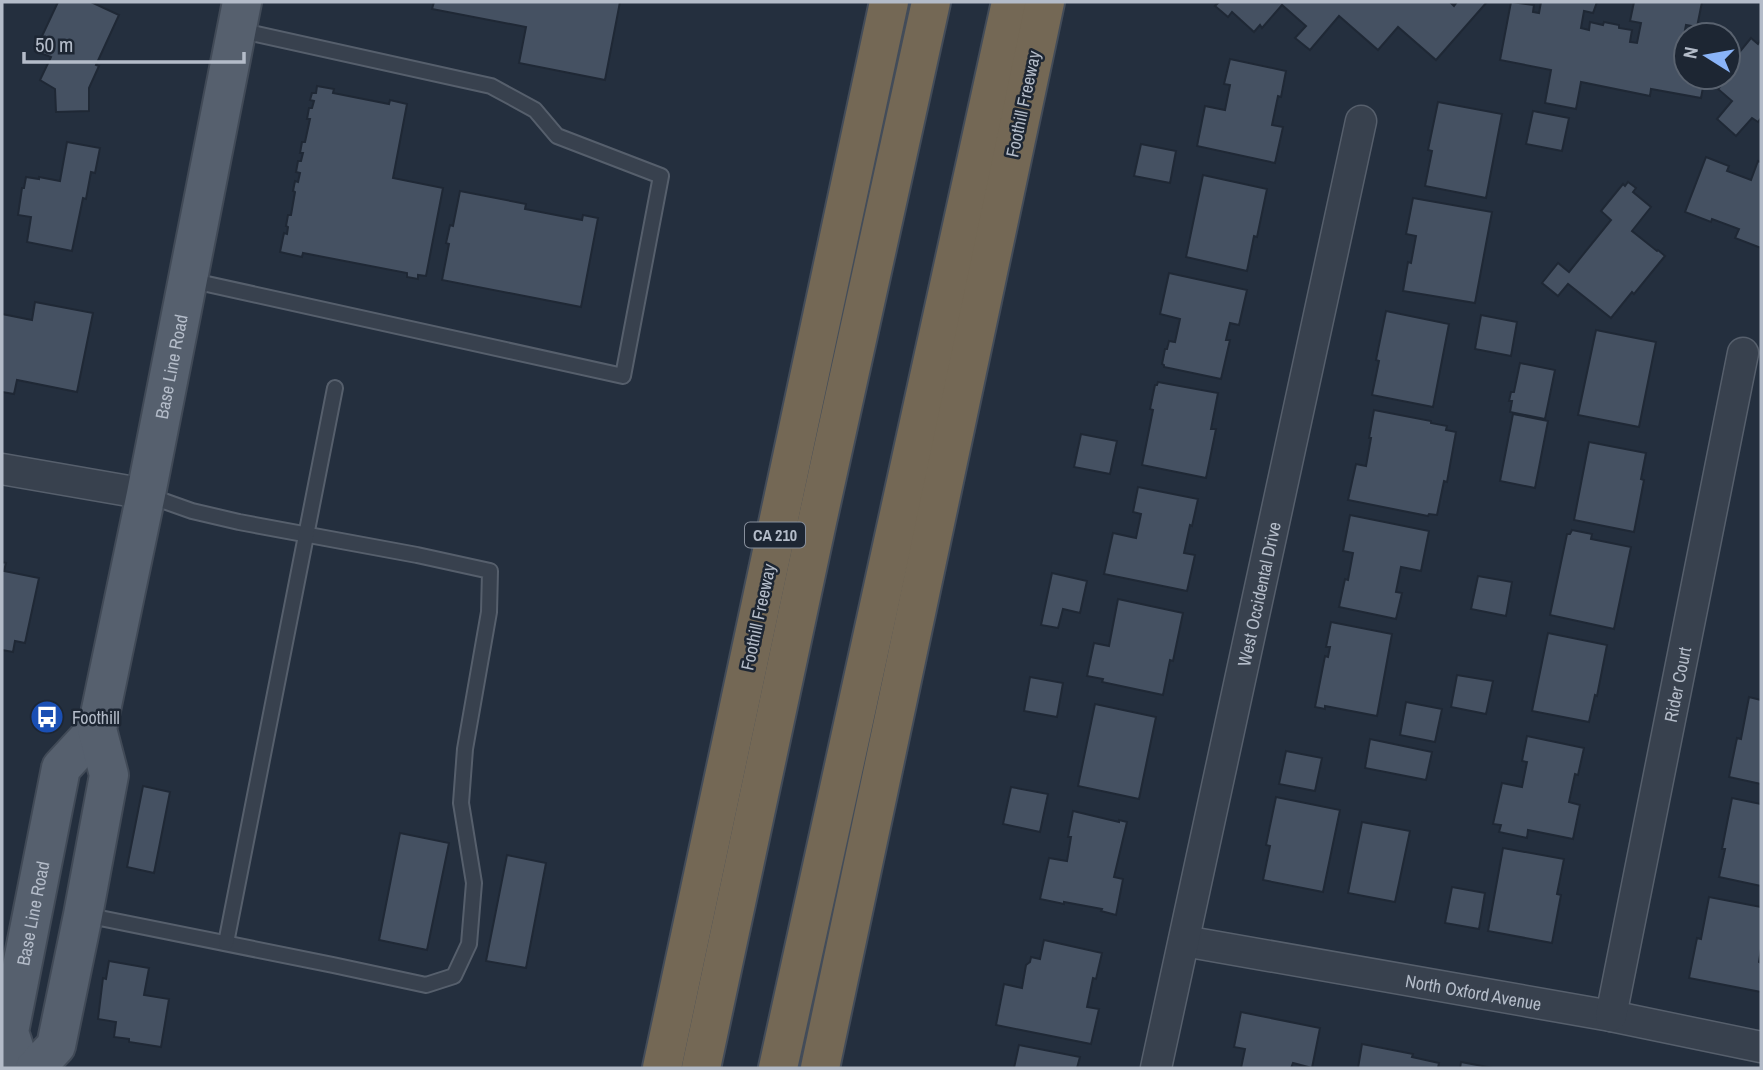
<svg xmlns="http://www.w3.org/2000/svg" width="1763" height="1070" font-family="'Archivo Narrow',sans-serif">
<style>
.building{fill:#455162;stroke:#1f2835;stroke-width:2}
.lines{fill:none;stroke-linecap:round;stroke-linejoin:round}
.service-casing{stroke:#565f6c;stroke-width:18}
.minor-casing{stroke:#565f6c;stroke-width:33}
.primary-casing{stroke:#414a57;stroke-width:42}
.motorway-casing{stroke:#434c59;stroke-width:42}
.service{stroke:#38414e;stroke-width:14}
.minor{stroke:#38414e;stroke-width:30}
.primary{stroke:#56606e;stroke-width:38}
.motorway{stroke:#746855;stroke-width:38}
.labels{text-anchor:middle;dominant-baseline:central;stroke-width:5;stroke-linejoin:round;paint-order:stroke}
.shield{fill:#1d2633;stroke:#878f9c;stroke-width:2}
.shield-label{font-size:16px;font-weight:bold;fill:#b4bcc9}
.street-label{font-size:18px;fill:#b4bcc9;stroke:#1d2633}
.poi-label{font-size:18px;fill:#b4bcc9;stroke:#1d2633;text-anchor:start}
</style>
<rect width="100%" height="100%" fill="#242f3e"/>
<!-- building -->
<g class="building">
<polygon points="58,2 91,2 119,15 96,65 99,66 89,88 89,111 56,112 55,89 40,80 51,57 35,51"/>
<polygon points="434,2 620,2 605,80 519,63 526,27 432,9"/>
<polygon points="1219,2 1450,2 1454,6 1457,2 1487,2 1436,60 1398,27 1378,50 1339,16 1310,50 1295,38 1306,26 1282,5 1262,28 1260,25 1254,32 1232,12 1228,17 1215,6"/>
<polygon points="1511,2 1534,5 1533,12 1539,13 1541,2 1597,2 1593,13 1584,11 1581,28 1589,30 1590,22 1603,25 1604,22 1619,25 1619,28 1632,30 1630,42 1637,43 1641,23 1630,21 1634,2 1702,2 1697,27 1686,25 1683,40 1686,41 1686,77 1705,77 1701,98 1651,89 1650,96 1581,82 1576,109 1545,103 1551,70 1500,60"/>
<polygon points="1751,38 1758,44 1760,41 1761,42 1761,118 1758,122 1752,118 1736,136 1717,119 1732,101 1718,89 1728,78 1728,66"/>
<polygon points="1230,59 1286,71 1281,97 1278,96 1272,125 1283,127 1275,163 1197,146 1205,106 1225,110 1230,85 1224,84"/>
<polygon points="317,86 334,89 333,93 389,104 390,100 407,104 393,178 443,188 426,276 418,275 418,279 407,277 407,273 303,253 302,257 280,252 284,233 287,234 288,227 286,226 288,215 291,215 295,192 293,191 295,181 298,182 300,173 296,172 298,161 301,161 303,153 300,153 302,142 305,142 310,119 307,119 309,108 312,108 314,101 310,100 312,93 316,93"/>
<polygon points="1438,102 1502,114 1486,198 1425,186 1432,151 1428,150"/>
<polygon points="1533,111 1569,118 1562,151 1526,144"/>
<polygon points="67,142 100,148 95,173 91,172 86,199 83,198 72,251 27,242 31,217 18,215 22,188 24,188 26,177 39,179 39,177 60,181"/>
<polygon points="1141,144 1176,151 1170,183 1134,176"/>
<polygon points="1706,157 1729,166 1727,171 1751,180 1758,161 1761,162 1761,248 1735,238 1739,229 1712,219 1711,222 1685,212"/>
<polygon points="1203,175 1267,189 1257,237 1254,236 1247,271 1186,257"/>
<polygon points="1628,182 1636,188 1633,192 1651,207 1632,231 1657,251 1658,250 1665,256 1634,294 1632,292 1611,318 1568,284 1558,296 1542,283 1558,263 1569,272 1611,220 1601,211 1623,184 1625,186"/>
<polygon points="460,191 526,204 525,209 582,220 583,215 598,218 581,307 442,280 449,244 446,243 450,225 453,226"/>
<polygon points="1413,198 1492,212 1475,303 1403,291 1408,262 1411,263 1416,236 1406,234"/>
<polygon points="1169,273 1247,290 1239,325 1230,323 1226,340 1230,340 1221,379 1164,367 1164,365 1162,364 1165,349 1167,349 1169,341 1175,342 1180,319 1160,314"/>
<polygon points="35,302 93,313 77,392 17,380 14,394 2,392 2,314 32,320"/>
<polygon points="1386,311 1449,324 1433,407 1372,395 1379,361 1376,360"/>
<polygon points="1481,315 1517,322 1511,356 1475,349"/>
<polygon points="1596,330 1656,342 1639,427 1578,415"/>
<polygon points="1520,363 1555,370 1545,419 1510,412 1512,401 1509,401 1511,392 1514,392"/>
<polygon points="1158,382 1218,393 1211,429 1216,429 1206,478 1142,465 1153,410 1150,409 1155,385 1157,385"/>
<polygon points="1374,410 1431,421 1431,423 1447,426 1446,430 1456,432 1447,482 1444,481 1437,515 1429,514 1428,516 1348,500 1356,464 1366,466 1371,438 1369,438"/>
<polygon points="1513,414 1548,421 1535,488 1500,481"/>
<polygon points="1081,434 1117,441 1110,474 1074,467"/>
<polygon points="1589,442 1646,453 1641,479 1644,480 1634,532 1574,520"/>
<polygon points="1138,487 1198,499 1192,526 1190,525 1184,553 1195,555 1187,591 1104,574 1113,533 1136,538 1141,514 1133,512"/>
<polygon points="1350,515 1429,531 1421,571 1401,567 1396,592 1402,593 1396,619 1339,607 1345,579 1348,580 1353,553 1343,551"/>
<polygon points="1572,530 1592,534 1591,539 1631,547 1614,629 1550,615 1567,534 1570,534"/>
<polygon points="2,562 6,563 4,571 39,578 25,643 15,641 13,652 2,650"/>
<polygon points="1052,573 1087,581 1080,613 1063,609 1058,628 1041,625"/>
<polygon points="1478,576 1512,582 1506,616 1471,609"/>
<polygon points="1118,599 1183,613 1173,661 1170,660 1163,695 1102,682 1103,679 1087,676 1094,643 1109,646"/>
<polygon points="1331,622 1392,634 1377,716 1325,706 1325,709 1315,707 1325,656 1328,657 1330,647 1326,647"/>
<polygon points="1548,633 1607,645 1597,696 1595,695 1589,722 1532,711"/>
<polygon points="1457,675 1493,681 1486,714 1451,707"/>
<polygon points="1030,677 1063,683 1057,717 1024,711"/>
<polygon points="1749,697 1761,700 1761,784 1729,777 1737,738 1741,739"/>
<polygon points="1406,702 1442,709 1435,742 1400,735"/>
<polygon points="1095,704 1156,717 1139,799 1078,786"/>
<polygon points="1527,736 1584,748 1578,775 1575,774 1569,802 1580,805 1573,839 1528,830 1527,838 1499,832 1501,825 1493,824 1502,783 1522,787 1527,762 1522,761"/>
<polygon points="1370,739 1432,752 1426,780 1365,768"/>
<polygon points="1286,751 1322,758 1315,791 1279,784"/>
<polygon points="143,786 170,792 154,873 127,867"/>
<polygon points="1011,787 1048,794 1040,832 1003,824"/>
<polygon points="1276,797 1340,810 1323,892 1263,880 1270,846 1266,845"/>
<polygon points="1732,798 1761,804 1761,886 1719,877 1725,849 1722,849"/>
<polygon points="1073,811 1119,822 1119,820 1127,822 1114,877 1123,879 1116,915 1101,911 1102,909 1064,902 1064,904 1040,899 1049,858 1067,861 1071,837 1068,837"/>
<polygon points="1362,822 1410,831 1395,902 1348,893"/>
<polygon points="400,833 449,843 427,950 379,940"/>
<polygon points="1503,848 1564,859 1557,894 1561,895 1552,943 1488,931"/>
<polygon points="507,855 546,863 526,968 486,961"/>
<polygon points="1452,887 1485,893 1479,929 1445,923"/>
<polygon points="1709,897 1761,907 1761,949 1759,962 1761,963 1761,992 1689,978 1697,938 1701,939"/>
<polygon points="1044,940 1102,953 1096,979 1093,978 1087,1007 1099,1009 1091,1044 996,1025 1004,984 1022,988 1026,965 1030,962 1031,957 1040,959"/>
<polygon points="109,961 149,968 144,995 169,999 161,1047 129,1042 129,1039 114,1037 116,1022 98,1019 103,978 106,979"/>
<polygon points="1241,1012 1320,1028 1312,1068 1293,1063 1291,1068 1241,1068 1245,1049 1234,1047"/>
<polygon points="1362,1044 1413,1054 1412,1057 1439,1063 1438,1068 1358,1068"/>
<polygon points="1019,1045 1080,1057 1077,1068 1014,1068"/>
<polygon points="1461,1062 1493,1068 1460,1068"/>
</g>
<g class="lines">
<defs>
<g id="service">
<polyline points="189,280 623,376 661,176 557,136 535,110 491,86 238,30"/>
<polyline points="85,915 333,965 426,985 454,976 469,944 474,883 461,803 465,749 489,612 490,571 417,555 239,522 192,511 147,495"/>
<polyline points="226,943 335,388"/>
</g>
<g id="minor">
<polyline points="2,469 146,494"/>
<path id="s1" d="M1184,941L1611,1016L1761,1047"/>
<path id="s2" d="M1611,1016L1743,353"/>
<path id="s3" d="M1156,1068L1361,121"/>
</g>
<g id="primary">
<path id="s4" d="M21,1068L9,1032L61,768L97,729"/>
<path id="s5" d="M35,1068L56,1046L83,915L109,775L97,729L146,494L242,2"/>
</g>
<g id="motorway">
<polyline points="662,1068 889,2"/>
<polyline points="701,1068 817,522 931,2"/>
<polyline points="778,1068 1011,2"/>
<polyline points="820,1068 1045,2"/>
</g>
</defs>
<!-- service casing -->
<use href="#service" class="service-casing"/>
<!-- minor casing -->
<use href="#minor" class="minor-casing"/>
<!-- primary casing -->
<use href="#primary" class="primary-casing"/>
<!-- motorway casing -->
<use href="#motorway" class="motorway-casing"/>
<!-- service -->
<use href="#service" class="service"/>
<!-- minor -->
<use href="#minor" class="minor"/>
<!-- primary -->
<use href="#primary" class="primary"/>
<!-- motorway -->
<use href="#motorway" class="motorway"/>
</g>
<!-- icons -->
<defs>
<symbol id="bus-disc" viewBox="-11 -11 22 22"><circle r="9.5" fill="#1a4fb4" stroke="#1d2633"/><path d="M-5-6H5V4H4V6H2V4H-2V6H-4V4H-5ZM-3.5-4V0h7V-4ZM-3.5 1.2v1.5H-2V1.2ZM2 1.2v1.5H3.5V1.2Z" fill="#fff"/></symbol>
</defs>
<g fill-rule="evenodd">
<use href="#bus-disc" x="28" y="698" width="38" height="38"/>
</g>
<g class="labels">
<!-- shield labels -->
<rect class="shield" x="745" y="522.5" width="60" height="25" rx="5"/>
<g class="shield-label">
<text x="775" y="535">CA 210</text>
</g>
<!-- street labels -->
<g class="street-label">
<text transform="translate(1023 104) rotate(-78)">Foothill Freeway</text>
<text stroke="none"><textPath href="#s5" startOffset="724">Base Line Road</textPath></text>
<text stroke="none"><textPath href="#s3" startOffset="485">West Occidental Drive</textPath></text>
<text transform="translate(758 617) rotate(-78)">Foothill Freeway</text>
<text stroke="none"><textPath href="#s2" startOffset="338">Rider Court</textPath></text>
<text stroke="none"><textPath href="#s4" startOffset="159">Base Line Road</textPath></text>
<text stroke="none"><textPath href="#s1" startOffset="294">North Oxford Avenue</textPath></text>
</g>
<!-- poi labels -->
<g class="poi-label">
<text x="72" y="717">Foothill</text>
</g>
</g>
<!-- border -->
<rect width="1763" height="1070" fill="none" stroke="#b4bcc9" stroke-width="7"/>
<!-- north arrow -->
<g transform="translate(1707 56) rotate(281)"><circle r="33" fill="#1d2633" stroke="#59626f" stroke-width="2"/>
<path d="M0-5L12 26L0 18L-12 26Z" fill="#8ab4f8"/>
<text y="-10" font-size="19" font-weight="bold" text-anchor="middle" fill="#b4bcc9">N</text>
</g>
<!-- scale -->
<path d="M24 52v10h220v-10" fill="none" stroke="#b4bcc9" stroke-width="3.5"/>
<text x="35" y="52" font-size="21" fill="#b4bcc9" stroke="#1d2633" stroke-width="5" paint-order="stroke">50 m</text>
</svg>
